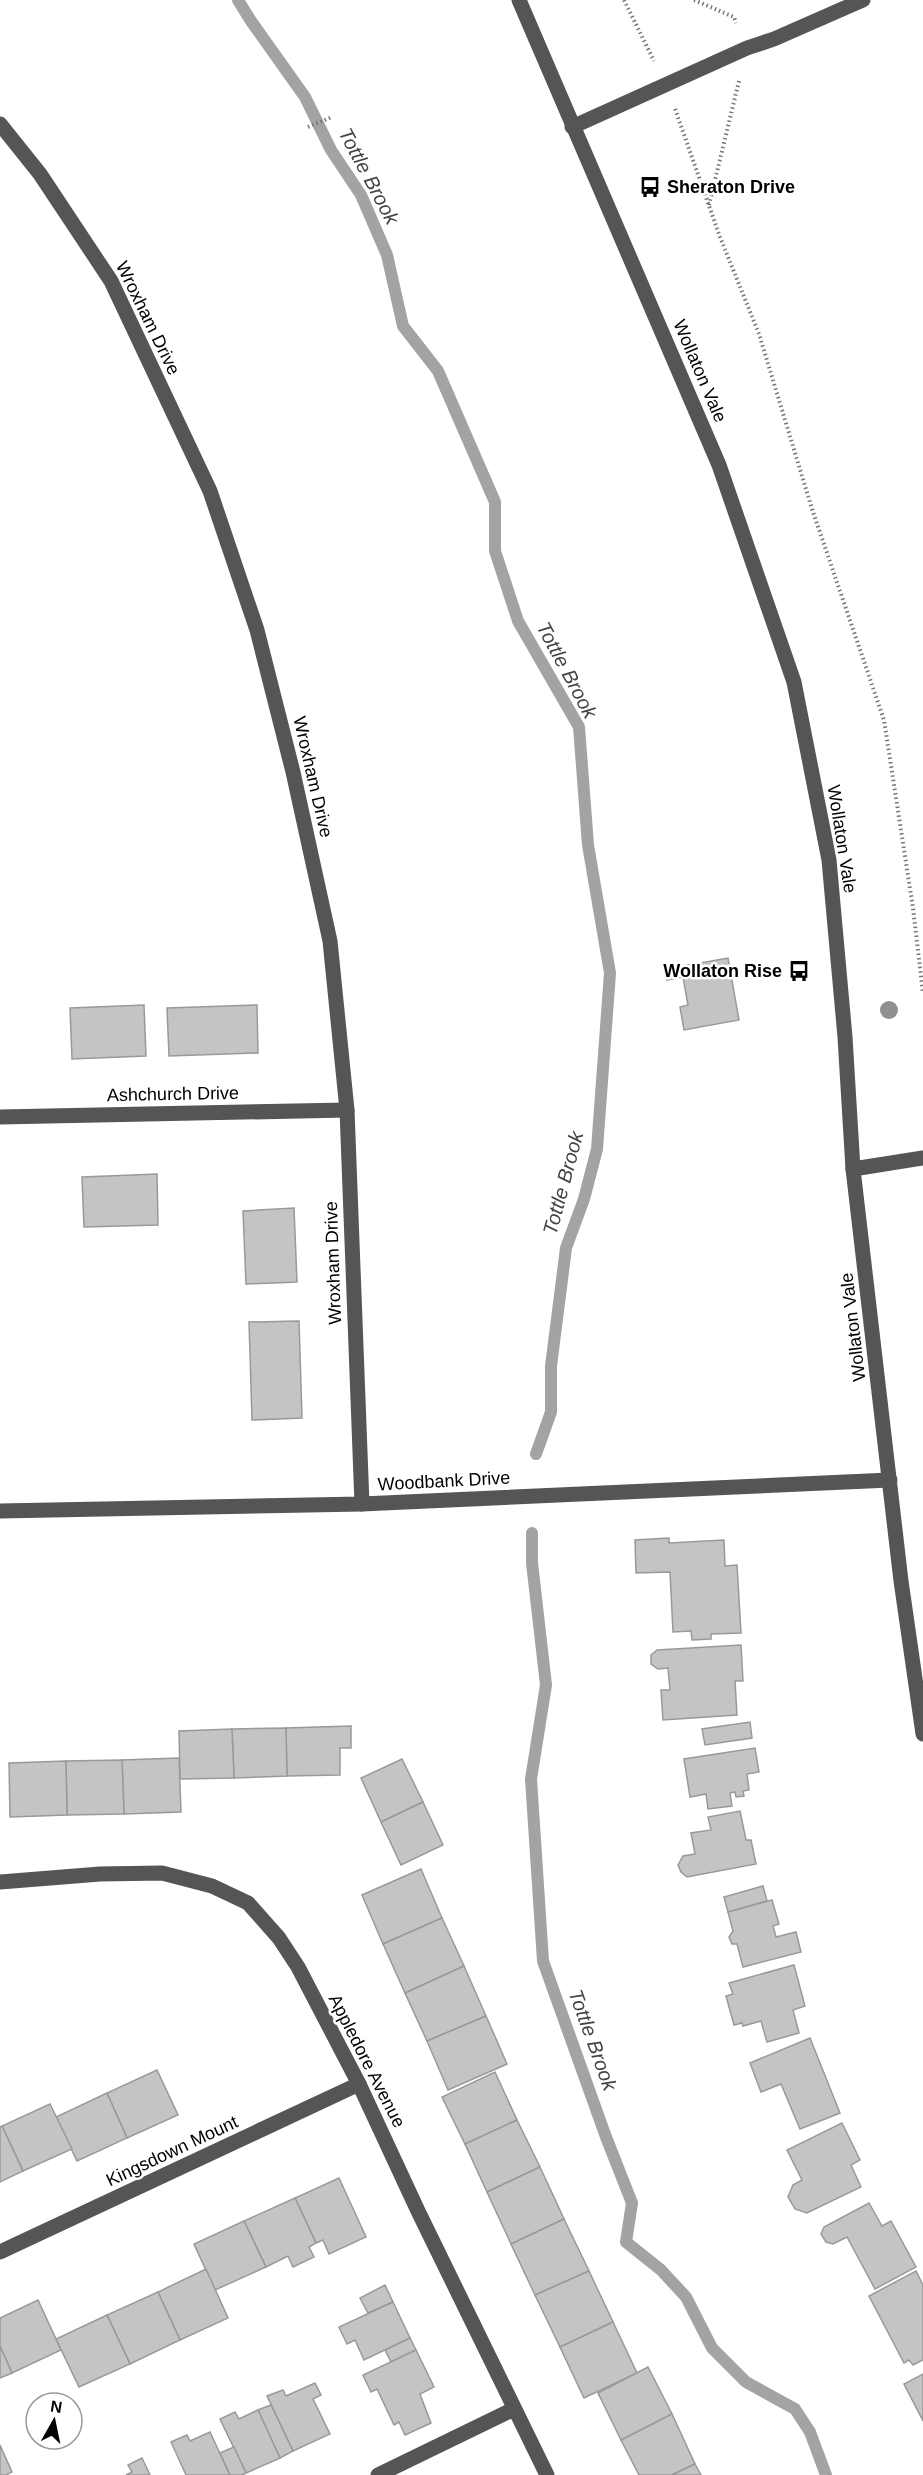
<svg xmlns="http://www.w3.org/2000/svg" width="923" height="2475" font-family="Helvetica,sans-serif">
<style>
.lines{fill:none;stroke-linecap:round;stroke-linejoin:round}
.stream{stroke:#a3a3a3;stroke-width:12}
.building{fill:#c4c4c4;stroke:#999;stroke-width:1.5}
.path{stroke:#777;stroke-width:4;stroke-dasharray:1.5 3;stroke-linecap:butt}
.minor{stroke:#555;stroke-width:15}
.tree{fill:#8f8f8f}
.labels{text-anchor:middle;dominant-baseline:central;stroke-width:5;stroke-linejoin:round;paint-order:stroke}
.poi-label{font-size:18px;font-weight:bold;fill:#000;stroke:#fff;text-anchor:start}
.street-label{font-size:18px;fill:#000;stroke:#fff}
.water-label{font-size:20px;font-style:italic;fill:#444;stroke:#fff}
</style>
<rect width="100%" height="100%" fill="#fff"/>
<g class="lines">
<!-- stream -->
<g class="stream">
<polyline points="238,0 251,21 305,97 331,150 361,195 387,255 403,326 438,371 495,502 495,551 518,621 579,727 588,845 610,973 597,1149 584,1199 566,1248 551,1366 551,1412 536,1454"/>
<polyline points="532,1533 532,1563 546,1685 531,1779 543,1961 606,2137 632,2203 626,2242 661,2270 686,2297 712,2348 746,2382 795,2409 810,2432 826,2475"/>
</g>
</g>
<!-- building -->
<g class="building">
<polygon points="728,958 739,1020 684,1030 680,1007 688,1005 683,977 667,980 665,969"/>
<polygon points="144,1005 146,1056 72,1059 70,1008"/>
<polygon points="257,1005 258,1053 169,1056 167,1008"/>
<polygon points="157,1174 158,1225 84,1227 82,1177"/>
<polygon points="294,1208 297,1282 246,1284 243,1211"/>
<polygon points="299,1321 302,1418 252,1420 249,1322"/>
<polygon points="669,1538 669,1543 724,1540 725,1566 737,1565 741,1633 711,1634 711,1639 692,1640 691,1631 673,1632 670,1572 636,1573 635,1540"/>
<polygon points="741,1645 743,1681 735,1681 737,1715 663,1720 661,1690 670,1690 668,1668 658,1669 651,1664 651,1655 657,1650"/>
<polygon points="750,1722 752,1738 705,1745 702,1729"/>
<polygon points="351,1726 351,1748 340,1748 340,1775 287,1776 286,1728"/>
<polygon points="286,1728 287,1776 234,1778 232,1729"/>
<polygon points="232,1729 234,1778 180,1779 179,1731"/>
<polygon points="755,1748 759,1772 747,1774 749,1790 743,1791 744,1796 736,1797 735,1792 730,1793 732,1806 708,1809 706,1794 690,1797 684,1759"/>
<polygon points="179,1758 181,1812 124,1814 122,1760"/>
<polygon points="402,1759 423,1802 381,1822 361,1778"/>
<polygon points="122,1760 124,1814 67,1815 66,1761"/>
<polygon points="66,1761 67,1815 10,1817 9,1763"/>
<polygon points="423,1802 443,1845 401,1865 381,1822"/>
<polygon points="740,1811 746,1840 751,1840 756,1864 687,1877 681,1872 678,1865 683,1856 695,1854 691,1833 711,1830 708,1817"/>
<polygon points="421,1869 442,1918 383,1944 362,1895"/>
<polygon points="763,1886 767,1901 728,1912 724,1897"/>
<polygon points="772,1900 779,1924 773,1926 776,1937 796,1932 801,1952 743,1967 737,1944 732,1944 729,1937 733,1931 728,1912"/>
<polygon points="442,1918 464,1966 405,1993 383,1944"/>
<polygon points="794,1965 805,2006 793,2010 799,2033 767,2042 761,2021 743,2026 742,2023 734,2025 726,1996 733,1994 729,1983"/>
<polygon points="464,1966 486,2016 427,2041 405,1993"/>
<polygon points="486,2016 507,2064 448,2090 427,2041"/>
<polygon points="810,2038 840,2113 800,2129 781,2084 761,2092 750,2063"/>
<polygon points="157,2070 178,2115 127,2138 107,2093"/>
<polygon points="495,2072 517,2120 465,2144 442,2097"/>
<polygon points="107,2093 127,2138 77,2161 56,2117"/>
<polygon points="50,2104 72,2149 23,2171 2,2126"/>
<polygon points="517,2120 540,2167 487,2192 465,2144"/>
<polygon points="842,2123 860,2160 851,2165 861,2187 807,2213 795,2209 788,2197 793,2185 802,2180 787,2150"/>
<polygon points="2,2126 23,2171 0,2182 0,2127"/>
<polygon points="540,2167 564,2219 511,2244 487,2192"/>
<polygon points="339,2178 366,2237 329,2254 323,2240 316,2243 295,2198"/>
<polygon points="295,2198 316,2243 309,2247 314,2257 293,2267 288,2256 266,2267 244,2221"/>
<polygon points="869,2203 882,2226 891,2221 916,2267 875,2289 847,2237 833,2244 826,2242 821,2234 824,2227"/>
<polygon points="564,2219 589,2271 535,2295 511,2244"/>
<polygon points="244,2221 266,2267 215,2290 194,2244"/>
<polygon points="206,2269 228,2318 180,2340 158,2292"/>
<polygon points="589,2271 613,2322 560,2347 535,2295"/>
<polygon points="916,2271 923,2285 923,2360 913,2365 909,2360 904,2363 869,2296"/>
<polygon points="385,2285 393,2302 368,2313 360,2298"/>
<polygon points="158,2292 180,2340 130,2364 107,2315"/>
<polygon points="38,2300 61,2350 12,2373 0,2346 0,2318"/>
<polygon points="393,2302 410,2338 364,2360 355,2340 347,2344 339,2327"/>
<polygon points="107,2315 130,2364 79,2387 56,2339"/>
<polygon points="613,2322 637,2373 584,2398 560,2347"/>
<polygon points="410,2338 416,2350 391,2362 385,2350"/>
<polygon points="0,2346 12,2373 0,2378"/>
<polygon points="416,2350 434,2387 420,2394 431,2423 405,2435 399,2422 394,2425 377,2389 371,2392 363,2375"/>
<polygon points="648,2367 672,2414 621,2440 598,2393"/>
<polygon points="923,2374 923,2421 904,2384"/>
<polygon points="315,2383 321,2395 313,2399 330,2434 293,2451 267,2396 283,2390 286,2396"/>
<polygon points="271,2405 293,2451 280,2458 258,2410"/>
<polygon points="258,2410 280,2458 246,2473 220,2419 235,2412 239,2419"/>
<polygon points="672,2414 695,2464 672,2475 639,2475 621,2440"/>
<polygon points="210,2432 230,2475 186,2475 171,2442 187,2435 190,2441"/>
<polygon points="0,2445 12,2472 6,2475 0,2475"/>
<polygon points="234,2447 246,2473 242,2475 230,2475 220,2453"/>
<polygon points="142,2458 150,2475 126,2475 132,2472 128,2465"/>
<polygon points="695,2464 701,2475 672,2475"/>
</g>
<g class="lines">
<!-- path -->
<g class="path">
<polyline points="624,0 654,61"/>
<polyline points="694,0 734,17 736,23"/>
<polyline points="675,109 720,237 759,334 812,509 884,720 913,908 923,993"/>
<polyline points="308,127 332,117"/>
<polyline points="709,205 739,81"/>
</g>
<!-- minor -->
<g class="minor">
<polyline points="519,0 719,465 794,682 829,860 845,1037 853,1169 901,1581 923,1734"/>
<polyline points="0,124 40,174 111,281 210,491 257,630 293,772 330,941 347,1110 362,1504"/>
<polyline points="572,127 747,48 774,39 863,0"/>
<polyline points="0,1117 347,1110"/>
<polyline points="853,1169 923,1158"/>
<polyline points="0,1511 362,1504 890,1480"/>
<polyline points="0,1882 100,1874 162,1873 212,1886 248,1903 279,1938 298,1967 359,2084 418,2211 547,2475"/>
<polyline points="0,2252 359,2084"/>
<polyline points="378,2475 514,2409"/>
</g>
</g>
<!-- trees -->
<circle class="tree" cx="889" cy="1010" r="9"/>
<!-- icons -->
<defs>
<symbol id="bus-bare" viewBox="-9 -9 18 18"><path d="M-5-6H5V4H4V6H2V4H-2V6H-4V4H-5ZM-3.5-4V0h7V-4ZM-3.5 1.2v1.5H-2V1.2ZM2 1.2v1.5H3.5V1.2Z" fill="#000" stroke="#fff" stroke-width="2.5" paint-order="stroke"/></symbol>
</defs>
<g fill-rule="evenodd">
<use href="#bus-bare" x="635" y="172" width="30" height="30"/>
<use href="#bus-bare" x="784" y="956" width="30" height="30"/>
</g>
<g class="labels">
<!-- poi labels -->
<g class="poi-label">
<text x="667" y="187">Sheraton Drive</text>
<text x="782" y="971" text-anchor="end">Wollaton Rise</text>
</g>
<!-- street labels -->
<g class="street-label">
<text transform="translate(148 318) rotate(64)">Wroxham Drive</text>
<text transform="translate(700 371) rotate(67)">Wollaton Vale</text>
<text transform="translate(313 777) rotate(77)">Wroxham Drive</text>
<text transform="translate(842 839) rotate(81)">Wollaton Vale</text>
<text transform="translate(173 1094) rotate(-1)">Ashchurch Drive</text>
<text transform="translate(333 1263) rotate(-92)">Wroxham Drive</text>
<text transform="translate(853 1327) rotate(-97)">Wollaton Vale</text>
<text transform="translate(444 1481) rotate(-3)">Woodbank Drive</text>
<text transform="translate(367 2061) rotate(63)">Appledore Avenue</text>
<text transform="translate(172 2151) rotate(-25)">Kingsdown Mount</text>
</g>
<!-- water labels -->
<g class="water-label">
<text transform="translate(369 176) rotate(62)">Tottle Brook</text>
<text transform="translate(567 670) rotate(62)">Tottle Brook</text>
<text transform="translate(563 1183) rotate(-75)">Tottle Brook</text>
<text transform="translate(593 2040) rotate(70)">Tottle Brook</text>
</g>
</g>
<!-- north arrow -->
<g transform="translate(54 2421) rotate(9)"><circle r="28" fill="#ffffff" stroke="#999999" stroke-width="1.5"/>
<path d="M0-4.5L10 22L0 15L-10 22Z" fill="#000000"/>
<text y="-9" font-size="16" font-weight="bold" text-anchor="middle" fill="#000000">N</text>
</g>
</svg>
